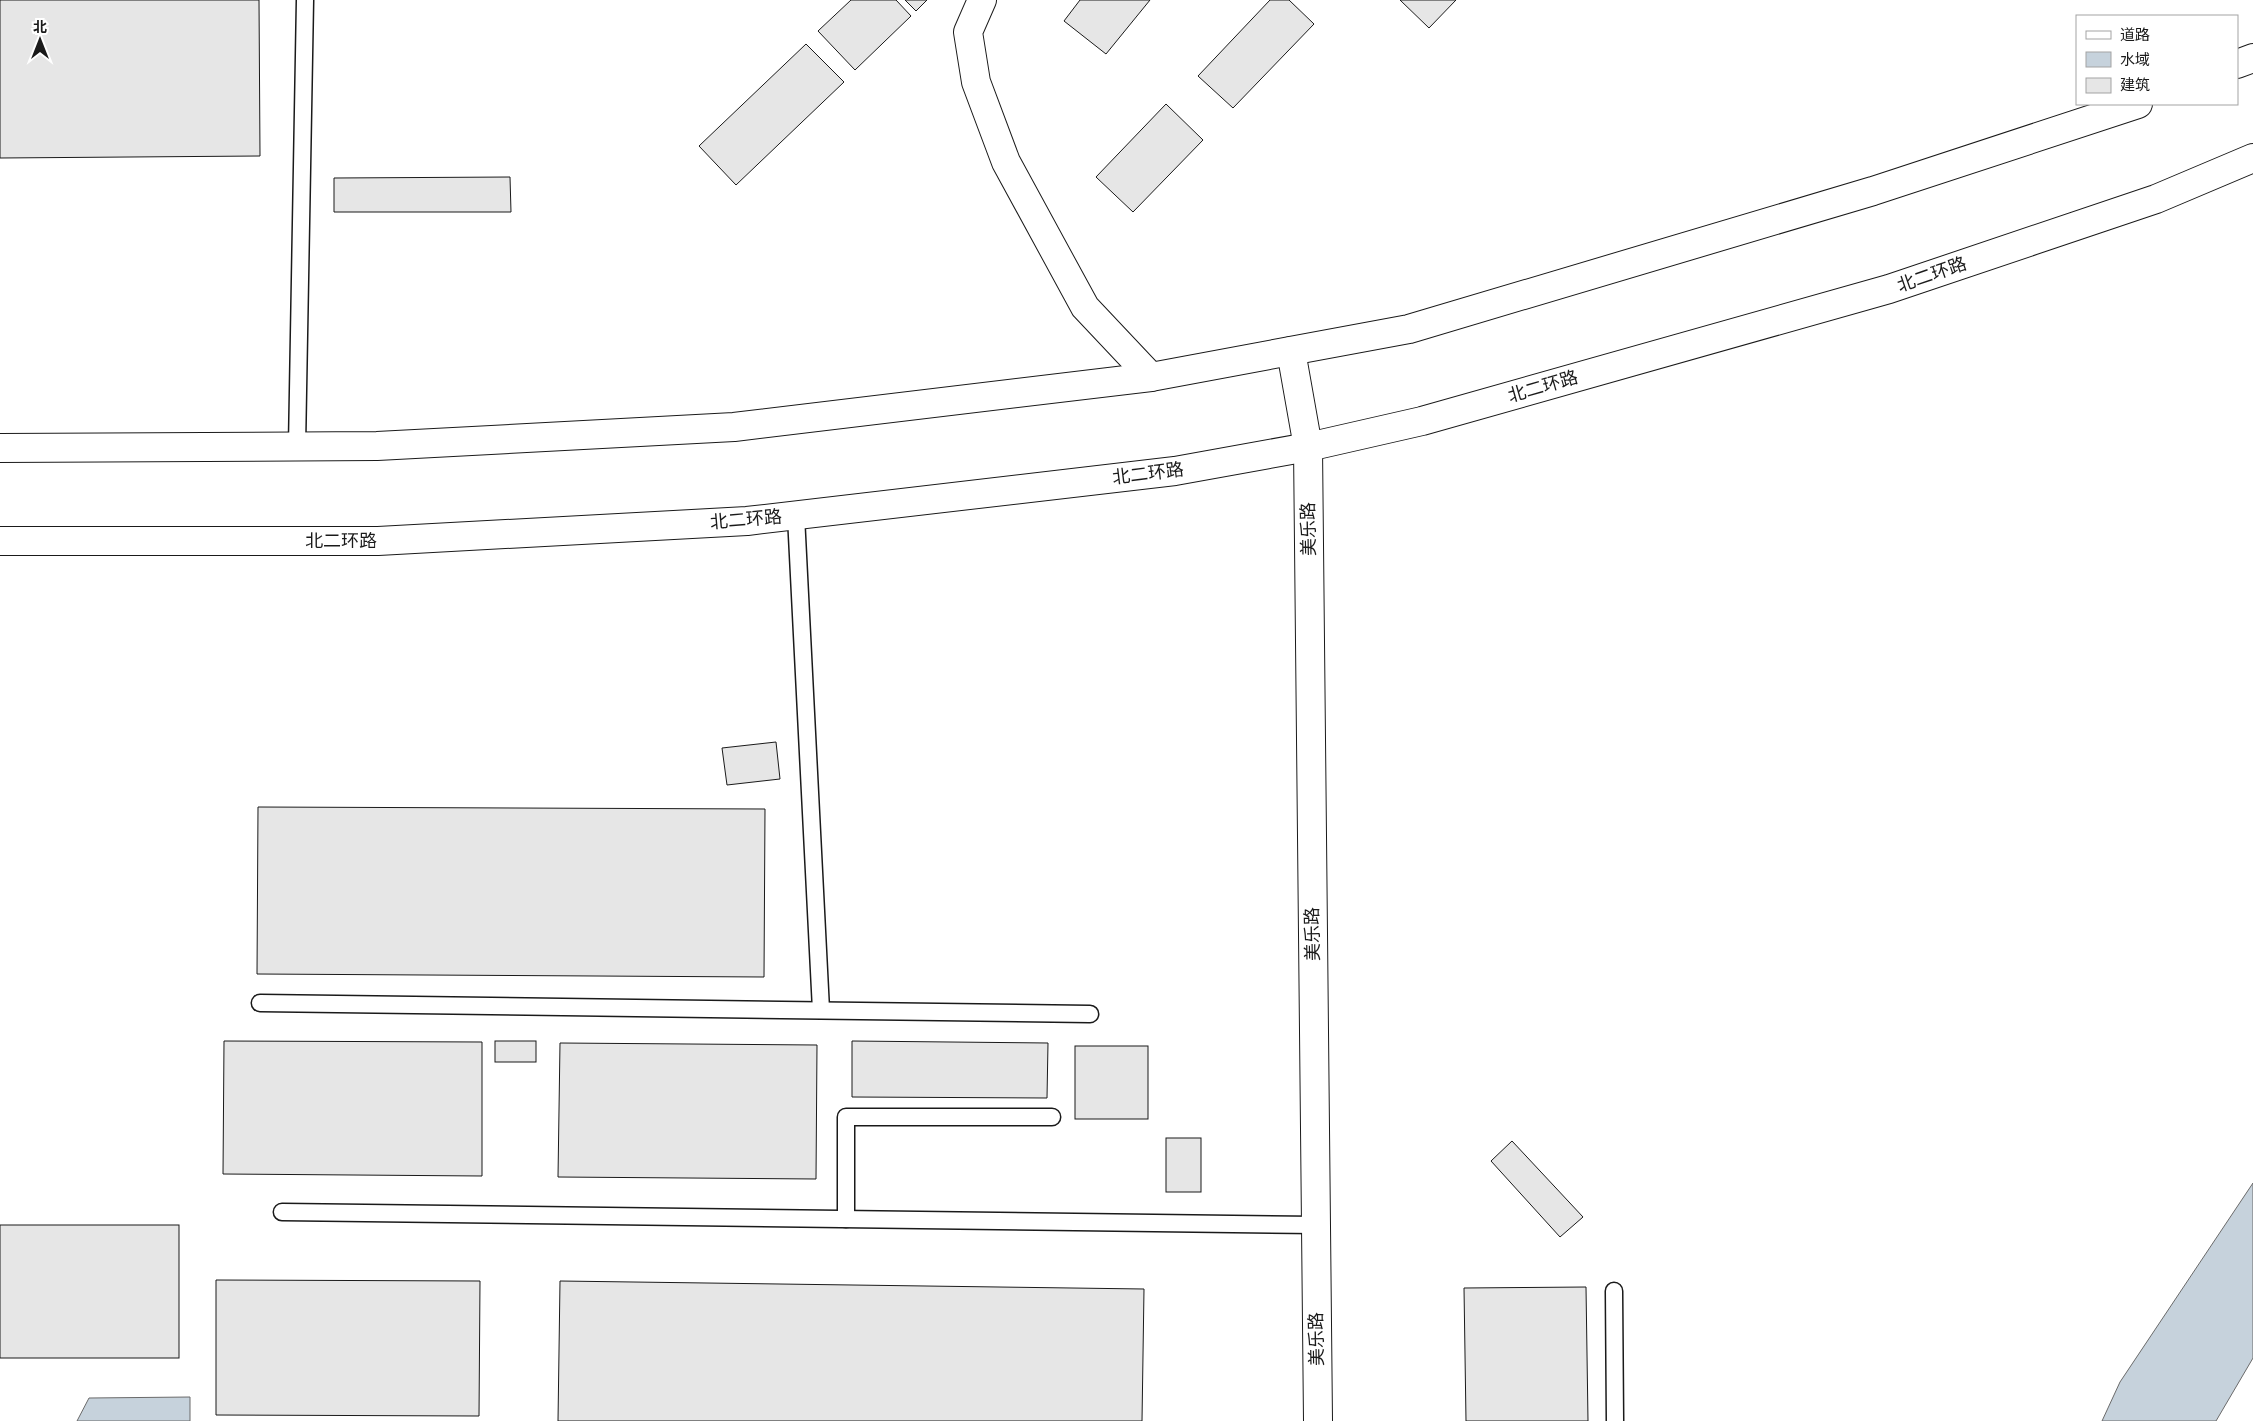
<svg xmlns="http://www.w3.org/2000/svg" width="2253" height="1421" font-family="'Source Sans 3','Noto Sans SC',sans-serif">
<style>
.water{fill:#c6d2dc;stroke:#6a6a6a}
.building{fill:#e6e6e6;stroke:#1a1a1a}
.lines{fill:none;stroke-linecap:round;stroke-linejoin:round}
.service-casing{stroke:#1a1a1a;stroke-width:19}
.minor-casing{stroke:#1a1a1a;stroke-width:30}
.tertiary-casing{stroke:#1a1a1a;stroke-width:30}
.secondary-casing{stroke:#1a1a1a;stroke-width:30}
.primary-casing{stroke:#1a1a1a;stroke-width:30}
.service{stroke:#fff;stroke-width:16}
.minor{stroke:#fff;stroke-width:28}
.tertiary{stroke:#fff;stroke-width:28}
.secondary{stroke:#fff;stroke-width:28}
.primary{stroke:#fff;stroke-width:28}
.labels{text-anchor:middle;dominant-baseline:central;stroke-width:4;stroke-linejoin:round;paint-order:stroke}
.street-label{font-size:18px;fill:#1a1a1a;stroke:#fff}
</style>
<rect width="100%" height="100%" fill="#fff"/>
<!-- water -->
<g class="water">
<polygon points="2253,1183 2253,1358 2216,1421 2102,1421 2120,1382"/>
<polygon points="190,1397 190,1421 77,1421 89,1398"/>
</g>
<!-- building -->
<g class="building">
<polygon points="0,0 259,0 260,156 0,158"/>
<polygon points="851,0 896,0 911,16 855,70 818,31"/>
<polygon points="905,0 927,0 916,11"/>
<polygon points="1080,0 1150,0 1106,54 1064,21"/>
<polygon points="1270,0 1289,0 1314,24 1233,108 1198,76"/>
<polygon points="1400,0 1456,0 1429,28"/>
<polygon points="806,44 844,82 736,185 699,146"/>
<polygon points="1166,104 1203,140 1133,212 1096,177"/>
<polygon points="510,177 511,212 334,212 334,178"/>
<polygon points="776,742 780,779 727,785 722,748"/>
<polygon points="258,807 765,809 764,977 257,974"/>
<polygon points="224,1041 482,1042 482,1176 223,1174"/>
<rect x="495" y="1041" width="41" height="21"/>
<polygon points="852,1041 1048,1043 1047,1098 852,1097"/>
<polygon points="560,1043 817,1045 816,1179 558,1177"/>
<rect x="1075" y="1046" width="73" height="73"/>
<rect x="1166" y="1138" width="35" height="54"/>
<polygon points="1512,1141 1583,1217 1560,1237 1491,1161"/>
<rect x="0" y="1225" width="179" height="133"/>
<polygon points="216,1280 480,1281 479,1416 216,1415"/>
<polygon points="560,1281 1144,1289 1142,1421 558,1421"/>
<polygon points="1586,1287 1588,1421 1466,1421 1464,1288"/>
</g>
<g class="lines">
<defs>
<g id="service">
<polyline points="297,447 305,0"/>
<polyline points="796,516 821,1010"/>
<polyline points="260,1003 1090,1014"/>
<polyline points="282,1212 1316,1225"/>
<polyline points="846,1219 846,1117 1052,1117"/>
<polyline points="1614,1291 1615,1421"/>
</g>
<polyline id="minor" points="982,0 968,32 976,82 1006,162 1085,307 1151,377"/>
<polyline id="tertiary" points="1308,447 1318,1421"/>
<polyline id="secondary" points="1291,351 1308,447"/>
<g id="primary">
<polyline points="2237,64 2253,58"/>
<polyline points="0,448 377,446 734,427 1151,377 1409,329 1873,191 2138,104"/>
<polyline points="0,541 378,541 747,521 1175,471 1308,447 1422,421 1889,289 2156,199 2253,158"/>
</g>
</defs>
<!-- service casing -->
<use href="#service" class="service-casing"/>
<!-- minor casing -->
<use href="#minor" class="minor-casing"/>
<!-- tertiary casing -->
<use href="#tertiary" class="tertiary-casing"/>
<!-- secondary casing -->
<use href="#secondary" class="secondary-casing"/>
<!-- primary casing -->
<use href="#primary" class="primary-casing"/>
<!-- service -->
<use href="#service" class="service"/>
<!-- minor -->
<use href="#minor" class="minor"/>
<!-- tertiary -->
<use href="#tertiary" class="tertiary"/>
<!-- secondary -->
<use href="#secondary" class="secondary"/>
<!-- primary -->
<use href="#primary" class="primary"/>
</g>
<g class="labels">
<!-- street labels -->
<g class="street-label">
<text transform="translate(1932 275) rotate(-19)">北二环路</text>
<text transform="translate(1543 387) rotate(-16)">北二环路</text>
<text transform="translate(1148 474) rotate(-7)">北二环路</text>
<text transform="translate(746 520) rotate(-5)">北二环路</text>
<text transform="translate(1309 529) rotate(-91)">美乐路</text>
<text x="341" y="541">北二环路</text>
<text transform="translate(1313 934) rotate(-91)">美乐路</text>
<text transform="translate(1317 1339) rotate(-91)">美乐路</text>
</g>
</g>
<!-- legend -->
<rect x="2076" y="15" width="162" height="90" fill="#ffffff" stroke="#a3a3a3"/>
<rect x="2086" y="31" width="25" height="8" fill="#ffffff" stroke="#a3a3a3"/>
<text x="2120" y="40" font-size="15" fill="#1a1a1a">道路</text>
<rect x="2086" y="52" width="25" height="15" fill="#c6d2dc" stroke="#a3a3a3"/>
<text x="2120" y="65" font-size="15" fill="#1a1a1a">水域</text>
<rect x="2086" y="78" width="25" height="15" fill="#e6e6e6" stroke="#a3a3a3"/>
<text x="2120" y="90" font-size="15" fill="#1a1a1a">建筑</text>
<!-- north arrow -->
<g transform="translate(40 40)" stroke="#ffffff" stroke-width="4" paint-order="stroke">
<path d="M0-4L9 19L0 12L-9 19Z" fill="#1a1a1a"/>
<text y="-8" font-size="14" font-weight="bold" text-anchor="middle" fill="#1a1a1a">北</text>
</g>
</svg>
